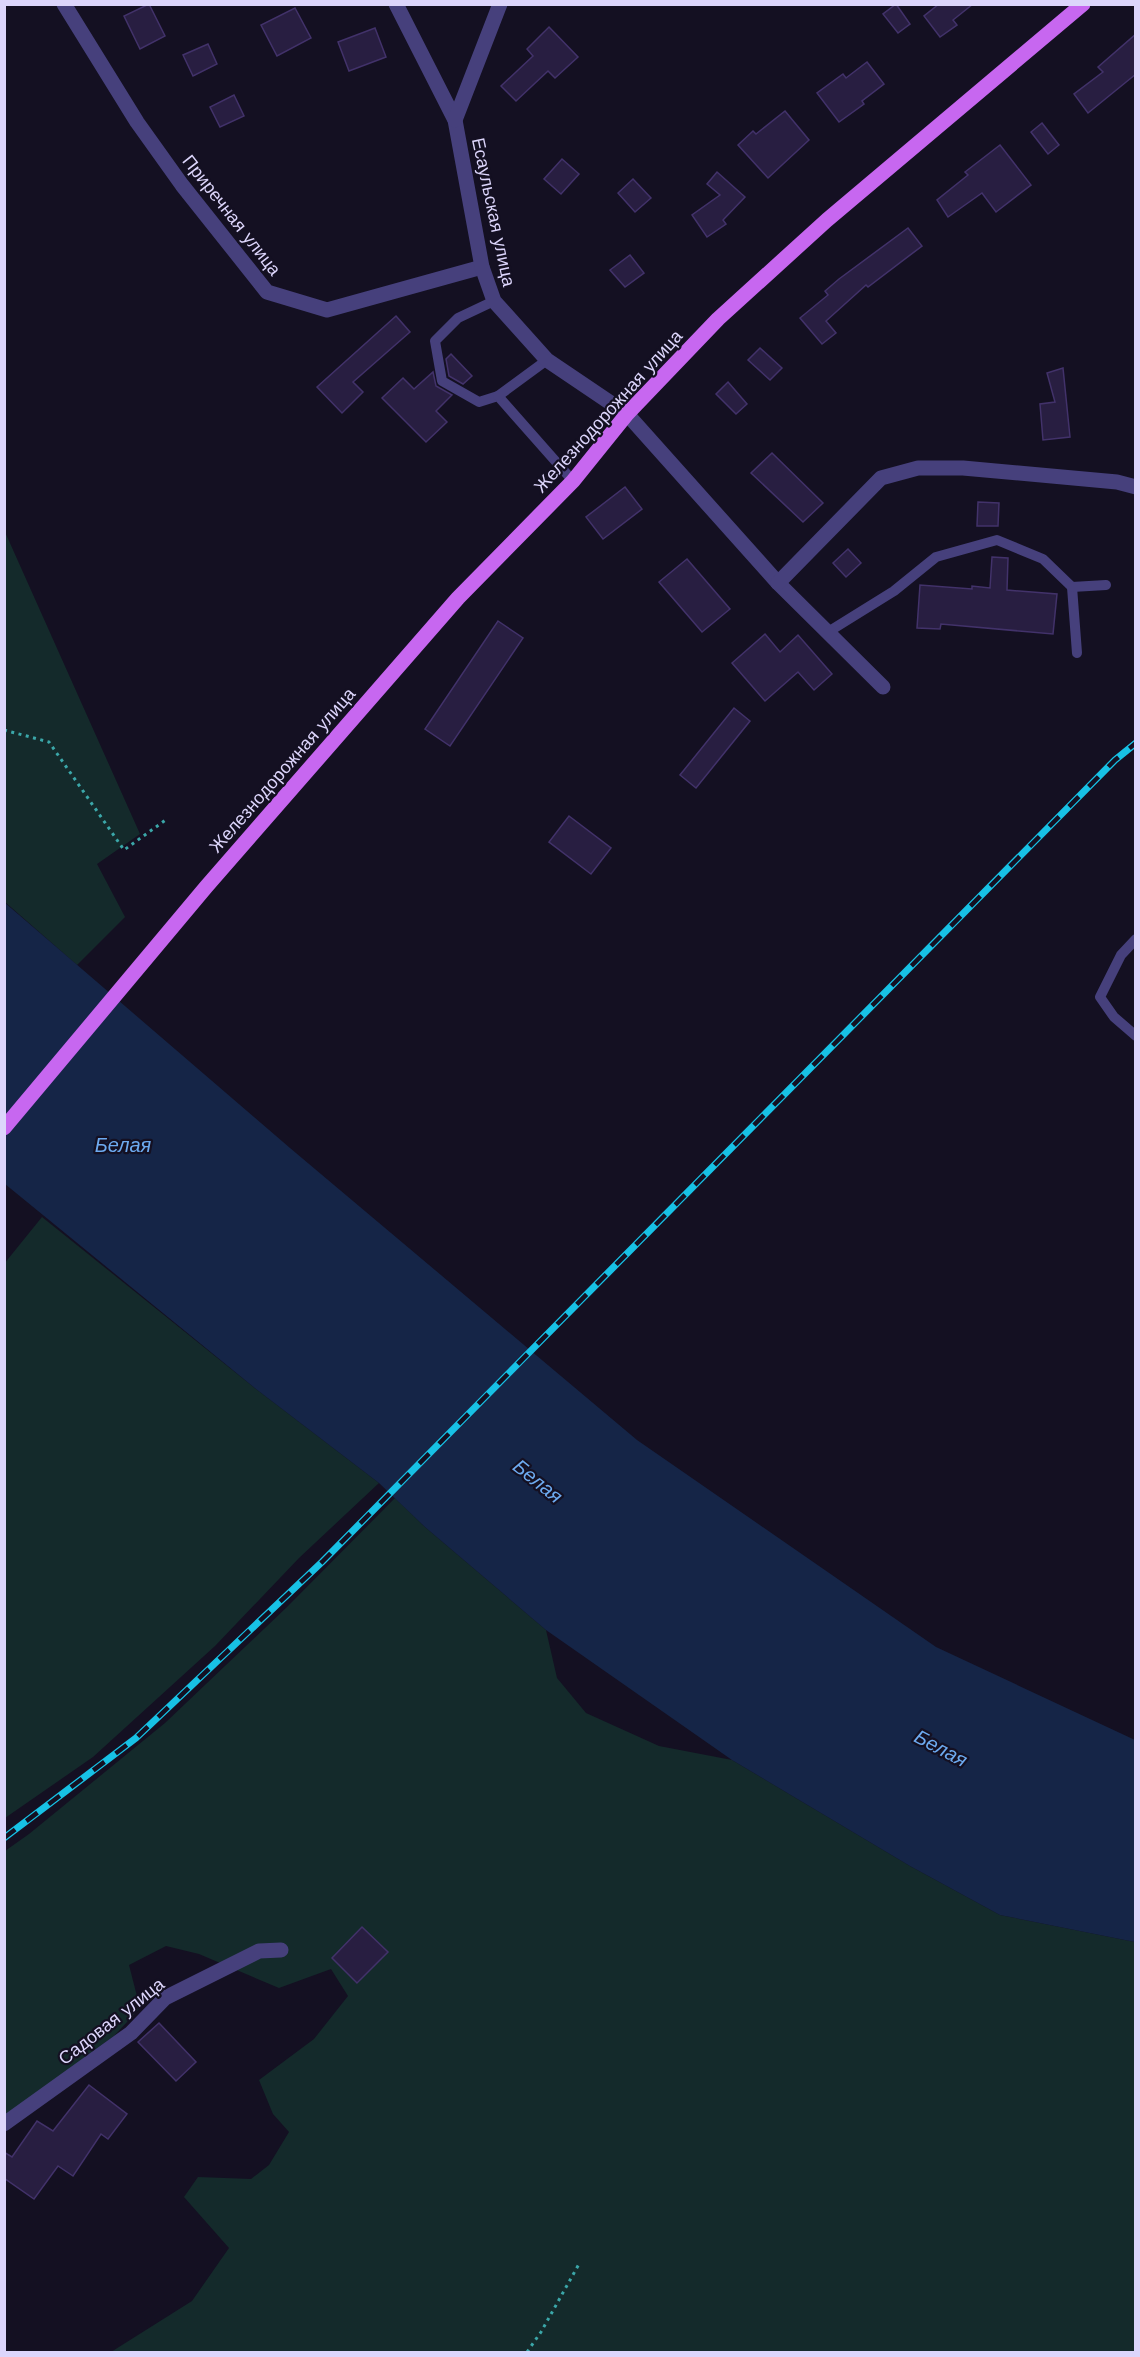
<svg xmlns="http://www.w3.org/2000/svg" width="1140" height="2357" font-family="'Work Sans',sans-serif">
<style>
.green{fill:#142a2b}
.water{fill:#152547}
.building{fill:#281e41;stroke:#42326a;stroke-width:1.5}
.lines{fill:none;stroke-linecap:round;stroke-linejoin:round}
.path{stroke:#3ba7a9;stroke-width:3;stroke-dasharray:3 4.5;stroke-linecap:butt}
.lane{stroke:#46407c;stroke-width:10}
.street{stroke:#46407c;stroke-width:15}
.primary{stroke:#c767f0;stroke-width:15}
.rail-casing{stroke:#17c1e5;stroke-width:7}
.rail{stroke:#141022;stroke-width:4.5;stroke-dasharray:14;stroke-linecap:butt}
.labels{text-anchor:middle;dominant-baseline:central;stroke-width:4.5;stroke-linejoin:round;paint-order:stroke}
.street-label{font-size:18px;fill:#dcd5fb;stroke:#141022}
.water-label{font-size:20px;font-style:italic;fill:#6daaf0;stroke:#141022}
</style>
<rect width="100%" height="100%" fill="#141022"/>
<!-- green -->
<g class="green">
<polygon points="5,532 140,834 97,864 125,917 77,965 5,902"/>
<polygon points="42,1217 256,1389 379,1483 299,1558 215,1646 93,1757 5,1818 4,1264"/>
<polygon points="395,1498 425,1527 546,1630 557,1678 586,1713 659,1746 732,1760 910,1866 1000,1915 1135,1942 1135,2352 111,2352 192,2301 229,2248 184,2197 198,2177 251,2179 269,2165 289,2132 273,2114 259,2080 314,2039 348,1996 331,1969 279,1988 199,1954 166,1946 129,1965 140,2008 114,2036 5,2116 5,1851 29,1834 165,1723 287,1607"/>
</g>
<!-- water -->
<polygon class="water" points="4,902 290,1148 637,1440 936,1647 1135,1740 1135,1942 1000,1915 910,1866 732,1760 546,1630 425,1527 379,1483 256,1389 5,1184"/>
<!-- building -->
<g class="building">
<polygon points="149,4 165,36 140,49 124,16"/>
<polygon points="896,4 910,24 898,33 883,14"/>
<polygon points="939,4 973,4 953,20 957,25 940,37 924,16"/>
<polygon points="295,8 311,38 277,56 261,25"/>
<polygon points="549,27 578,57 555,78 548,71 516,101 501,86 533,56 527,49"/>
<polygon points="375,28 386,57 349,71 338,42"/>
<polygon points="1136,34 1136,74 1088,113 1074,94 1103,72 1098,67"/>
<polygon points="208,44 217,64 193,76 183,55"/>
<polygon points="867,62 884,84 862,101 864,104 839,122 817,93 843,74 846,78"/>
<polygon points="234,95 244,116 220,127 210,107"/>
<polygon points="785,111 809,140 768,178 738,145 753,131 756,134"/>
<polygon points="1042,123 1059,145 1048,154 1031,132"/>
<polygon points="1000,145 1031,185 996,212 982,193 948,217 937,200 968,175 965,172"/>
<polygon points="562,159 579,174 561,194 544,179"/>
<polygon points="717,172 745,197 723,220 726,224 707,237 692,215 720,195 707,184"/>
<polygon points="633,179 651,198 635,212 618,193"/>
<polygon points="908,228 922,246 868,287 866,285 826,321 836,333 822,344 800,318 828,295 825,291 839,279"/>
<polygon points="630,255 644,273 625,287 610,270"/>
<polygon points="396,316 410,332 353,382 363,392 342,413 317,387"/>
<polygon points="760,348 782,368 770,380 748,360"/>
<polygon points="451,354 472,376 463,384 449,376 446,359"/>
<polygon points="1063,368 1070,437 1043,440 1040,404 1055,402 1047,373"/>
<polygon points="433,372 436,386 452,395 436,411 447,422 426,442 382,398 403,378 414,389"/>
<polygon points="728,382 747,404 736,414 716,394"/>
<polygon points="772,453 823,503 803,522 751,473"/>
<polygon points="625,487 642,509 603,539 586,517"/>
<polygon points="978,502 999,503 998,526 977,526"/>
<polygon points="848,549 861,563 846,577 833,563"/>
<polygon points="992,557 1008,558 1007,590 1057,594 1053,634 941,624 940,629 917,628 920,585 972,589 972,586 990,588"/>
<polygon points="687,559 730,609 702,632 659,582"/>
<polygon points="498,621 523,638 450,746 425,729"/>
<polygon points="765,634 780,652 798,635 832,674 814,690 798,672 765,701 732,663"/>
<polygon points="734,708 750,721 696,788 680,775"/>
<polygon points="569,816 611,848 591,874 549,842"/>
<polygon points="362,1927 388,1952 357,1983 332,1958"/>
<polygon points="159,2023 196,2062 176,2081 138,2042"/>
<polygon points="89,2085 127,2114 108,2139 101,2134 73,2176 58,2166 34,2199 4,2178 4,2152 12,2157 37,2121 53,2131"/>
</g>
<g class="lines">
<!-- path -->
<g class="path">
<polyline points="4,730 49,742 124,850 167,819"/>
<polyline points="527,2352 541,2332 579,2264"/>
</g>
<!-- lane -->
<g class="lane">
<polyline points="494,301 458,318 435,341 442,381 479,402 498,396 573,481"/>
<polyline points="498,396 547,360"/>
<polyline points="1072,587 1077,653"/>
<polyline points="828,632 894,591 936,557 997,540 1043,559 1072,587 1106,585"/>
<polyline points="1136,939 1121,955 1100,997 1114,1017 1136,1036"/>
</g>
<!-- street -->
<g class="street">
<polyline points="64,4 137,122 182,185 267,292 327,310 482,267"/>
<polyline points="396,4 455,120 482,267 494,301 547,360 627,414 778,583 883,687"/>
<polyline points="455,120 500,4"/>
<polyline points="778,583 881,478 918,468 963,468 1117,482 1136,487"/>
<polyline points="4,2124 131,2033 165,1998 259,1951 281,1950"/>
</g>
<!-- primary -->
<polyline class="primary" points="4,1128 206,887 458,598 573,481 627,414 718,319 827,220 1083,4"/>
<defs>
<polyline id="rail" points="4,1838 136,1738 322,1562 1115,760 1136,743"/>
</defs>
<!-- rail casing -->
<use href="#rail" class="rail-casing"/>
<!-- rail -->
<use href="#rail" class="rail"/>
</g>
<g class="labels">
<!-- street labels -->
<g class="street-label">
<text transform="translate(494 212) rotate(78)">Есаульская улица</text>
<text transform="translate(232 215) rotate(52)">Приречная улица</text>
<text transform="translate(608 411) rotate(-48)">Железнодорожная улица</text>
<text transform="translate(282 770) rotate(-49)">Железнодорожная улица</text>
<text transform="translate(111 2021) rotate(-38)">Садовая улица</text>
</g>
<!-- water labels -->
<g class="water-label">
<text x="123" y="1145">Белая</text>
<text transform="translate(538 1481) rotate(39)">Белая</text>
<text transform="translate(941 1748) rotate(28)">Белая</text>
</g>
</g>
<!-- border -->
<rect width="1140" height="2357" fill="none" stroke="#dcd5fb" stroke-width="12"/>
</svg>
